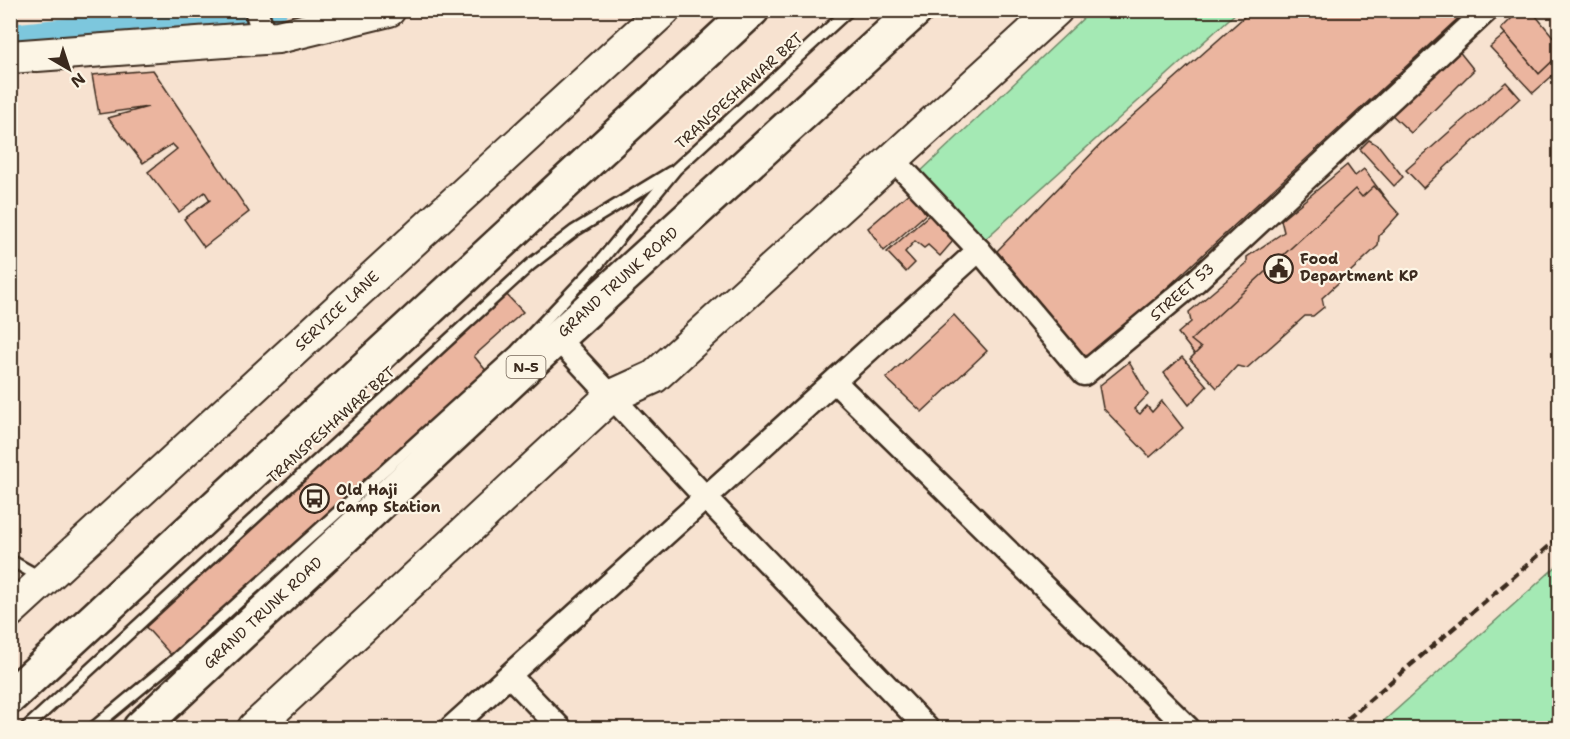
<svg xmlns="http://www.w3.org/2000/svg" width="1570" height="739" font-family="'Shantell Sans',sans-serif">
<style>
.green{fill:#a4e9b4;stroke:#708a69;stroke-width:1.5}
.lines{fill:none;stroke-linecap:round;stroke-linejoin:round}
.canal{stroke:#7dc7dd;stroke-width:26}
.building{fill:#ebb59f;stroke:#3b2a1e;stroke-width:1.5}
.lane-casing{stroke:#3b2a1e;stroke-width:15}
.street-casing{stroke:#3b2a1e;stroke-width:27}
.secondary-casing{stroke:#3b2a1e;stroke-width:36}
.highway-casing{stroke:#3b2a1e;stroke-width:38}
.lane{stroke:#fcf5e5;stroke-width:10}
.street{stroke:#fcf5e5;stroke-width:22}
.secondary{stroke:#fcf5e5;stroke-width:32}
.highway{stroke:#fcf5e5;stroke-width:33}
.rail{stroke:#3b2a1e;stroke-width:4.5;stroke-dasharray:9 4.5;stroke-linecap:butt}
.labels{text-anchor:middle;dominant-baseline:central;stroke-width:4.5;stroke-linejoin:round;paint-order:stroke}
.shield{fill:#fcf5e5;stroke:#75675a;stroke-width:1.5}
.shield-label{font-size:14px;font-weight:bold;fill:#3b2a1e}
.street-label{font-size:15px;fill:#3b2a1e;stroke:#fcf5e5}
.poi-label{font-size:15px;font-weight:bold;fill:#3b2a1e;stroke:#fcf5e5;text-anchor:start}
</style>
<rect width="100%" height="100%" fill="#f7e2d0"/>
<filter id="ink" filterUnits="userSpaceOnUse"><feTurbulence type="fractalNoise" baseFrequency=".0167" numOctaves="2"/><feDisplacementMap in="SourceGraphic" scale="12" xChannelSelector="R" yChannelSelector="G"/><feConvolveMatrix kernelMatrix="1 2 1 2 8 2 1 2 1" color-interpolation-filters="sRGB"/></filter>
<g filter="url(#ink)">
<!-- green -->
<g class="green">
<polygon points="1091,11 1238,11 983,241 918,174"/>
<polygon points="1559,564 1559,728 1376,728"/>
</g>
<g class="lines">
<!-- canal -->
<polyline class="canal" points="10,37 274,10"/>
</g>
<!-- building -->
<g class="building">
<polygon points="1252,10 1467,10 1088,361 997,251 1102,143"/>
<polygon points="1520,10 1531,10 1560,45 1560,54 1539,74 1501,29"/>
<polygon points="1505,34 1539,74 1560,54 1560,69 1533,93 1490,47"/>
<polygon points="1458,50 1474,70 1411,133 1390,113"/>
<polygon points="153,70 249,212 204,247 184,219 210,200 205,192 179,212 148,172 177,149 172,144 143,163 108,118 148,107 99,114 92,75"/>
<polygon points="1506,82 1520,98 1423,188 1406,170"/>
<polygon points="1369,140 1379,146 1403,177 1394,186 1360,149"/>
<polygon points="1347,165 1355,176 1364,169 1396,213 1373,233 1378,242 1318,297 1319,306 1313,311 1305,309 1248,363 1236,360 1214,379 1178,333 1191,322 1189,312 1247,263 1247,257 1284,232 1281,220"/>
<polygon points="1374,186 1399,214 1379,236 1378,246 1322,298 1324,307 1313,316 1305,316 1247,368 1237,366 1217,388 1190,359 1201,348 1191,340 1355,189 1362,197"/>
<polygon points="910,192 926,214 884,251 868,228"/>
<polygon points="929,215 953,241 940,256 928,245 924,248 915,241 905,252 915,263 906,272 887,252"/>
<polygon points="505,293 523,312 474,356 488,373 173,657 144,625"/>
<polygon points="954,315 987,351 922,412 886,378"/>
<polygon points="1182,357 1207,386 1189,405 1164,373"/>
<polygon points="1129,362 1148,395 1134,409 1140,414 1147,406 1152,412 1162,401 1183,428 1150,457 1103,408 1099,386"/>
</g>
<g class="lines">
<defs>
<g id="lane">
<polyline points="10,560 42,578"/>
<polyline points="26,728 530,265 574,231 671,172"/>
<polyline points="93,728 170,664 516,351 599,263 676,169 849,10"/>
</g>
<g id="street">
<polyline points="256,10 265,38"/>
<polyline points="893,159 979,250 1084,374 1196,281 1487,10"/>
<polyline points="557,338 706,498 927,728"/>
<polyline points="835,382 1188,728"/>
<polyline points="510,676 560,728"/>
<polyline points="451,728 979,250"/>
</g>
<g id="secondary">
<polyline points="10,57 278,37 389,10"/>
<polyline points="10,611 664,10"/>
<polyline points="254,728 610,397 654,377 1056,10"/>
</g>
<g id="highway">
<polyline points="10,697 752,10"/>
<polyline points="140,728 557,338 916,10"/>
</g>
</defs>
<!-- lane casing -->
<use href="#lane" class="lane-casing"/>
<!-- street casing -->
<use href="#street" class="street-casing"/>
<!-- secondary casing -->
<use href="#secondary" class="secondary-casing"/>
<!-- highway casing -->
<use href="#highway" class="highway-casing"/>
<!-- lane -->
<use href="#lane" class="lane"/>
<!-- street -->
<use href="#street" class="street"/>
<!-- secondary -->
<use href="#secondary" class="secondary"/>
<!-- highway -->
<use href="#highway" class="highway"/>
<!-- rail -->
<polyline class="rail" points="1337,728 1560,537"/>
</g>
</g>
<!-- icons -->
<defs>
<symbol id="civic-ring" viewBox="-11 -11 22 22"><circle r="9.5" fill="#fcf5e5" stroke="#3b2a1e" stroke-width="1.5"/><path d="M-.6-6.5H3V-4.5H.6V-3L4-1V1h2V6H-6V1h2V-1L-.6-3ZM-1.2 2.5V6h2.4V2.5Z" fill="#3b2a1e"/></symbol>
<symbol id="bus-ring" viewBox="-11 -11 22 22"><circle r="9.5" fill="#fcf5e5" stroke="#3b2a1e" stroke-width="1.5"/><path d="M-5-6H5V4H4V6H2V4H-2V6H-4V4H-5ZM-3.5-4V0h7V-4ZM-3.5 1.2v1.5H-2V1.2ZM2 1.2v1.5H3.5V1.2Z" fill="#3b2a1e"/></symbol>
</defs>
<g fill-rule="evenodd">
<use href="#civic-ring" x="1262" y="252" width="33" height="33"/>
<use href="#bus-ring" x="298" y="482" width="33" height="33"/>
</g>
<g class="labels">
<!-- shield labels -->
<rect class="shield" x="506.5" y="356" width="39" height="22" rx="4.5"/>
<g class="shield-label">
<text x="526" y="367">N-5</text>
</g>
<!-- street labels -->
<g class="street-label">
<text transform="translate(739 91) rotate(-42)">TRANSPESHAWAR BRT</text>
<text transform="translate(618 282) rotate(-42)">GRAND TRUNK ROAD</text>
<text transform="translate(1182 292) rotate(-41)">STREET 53</text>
<text transform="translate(337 311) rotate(-43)">SERVICE LANE</text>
<text transform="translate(331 425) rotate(-42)">TRANSPESHAWAR BRT</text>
<text transform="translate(263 613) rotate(-43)">GRAND TRUNK ROAD</text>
</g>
<!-- poi labels -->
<g class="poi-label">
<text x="1300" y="259">Food<tspan x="1300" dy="17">Department KP</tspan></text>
<text x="336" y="490">Old Haji<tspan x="336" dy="17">Camp Station</tspan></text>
</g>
</g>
<!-- margin -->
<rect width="1570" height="739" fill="none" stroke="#fcf5e5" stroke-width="36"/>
<rect x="18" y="18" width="1534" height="703" fill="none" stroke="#3b2a1e" stroke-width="2" filter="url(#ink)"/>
<!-- north arrow -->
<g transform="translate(69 69) rotate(141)" stroke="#fcf5e5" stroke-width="4.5" paint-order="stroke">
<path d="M0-4.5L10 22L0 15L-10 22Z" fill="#3b2a1e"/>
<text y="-9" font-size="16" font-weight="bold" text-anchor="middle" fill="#3b2a1e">N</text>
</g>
</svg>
